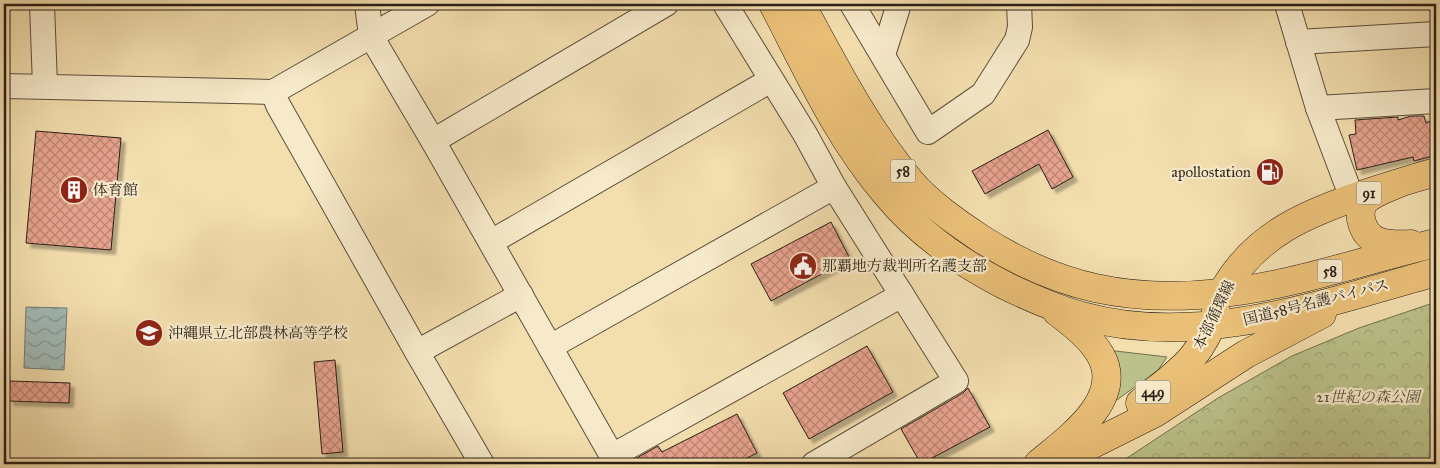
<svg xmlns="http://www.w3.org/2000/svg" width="1440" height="468" font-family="'IM FELL Great Primer','Noto Serif JP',serif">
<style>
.grass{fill:#bbc18a;stroke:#727050}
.forest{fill:url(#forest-crowns);stroke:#727050}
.water{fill:url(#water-waves);stroke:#717b76}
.building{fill:url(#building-cross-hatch);stroke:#2a1f17;filter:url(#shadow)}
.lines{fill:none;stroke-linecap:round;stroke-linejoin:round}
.minor-casing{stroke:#5c4f3d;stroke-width:26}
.major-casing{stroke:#2a1f17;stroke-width:29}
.highway-casing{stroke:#2a1f17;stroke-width:29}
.minor{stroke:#f7eaca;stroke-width:24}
.major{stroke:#eabf77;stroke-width:28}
.highway{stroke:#eabf77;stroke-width:28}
.labels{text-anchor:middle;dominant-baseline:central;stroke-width:4.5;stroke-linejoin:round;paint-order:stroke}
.shield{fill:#f7eaca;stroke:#685c4d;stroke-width:1}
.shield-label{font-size:14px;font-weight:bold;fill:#2a1f17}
.poi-label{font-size:15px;fill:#2a1f17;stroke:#f7eaca;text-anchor:start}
.street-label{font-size:15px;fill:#2a1f17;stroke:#f7eaca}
.park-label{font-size:15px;font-style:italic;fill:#56503a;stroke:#f7eaca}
</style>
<defs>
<pattern id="forest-crowns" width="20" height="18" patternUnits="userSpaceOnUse" patternTransform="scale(1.25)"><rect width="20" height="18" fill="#bbc18a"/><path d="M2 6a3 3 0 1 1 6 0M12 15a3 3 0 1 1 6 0" fill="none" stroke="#a1a576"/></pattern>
<pattern id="water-waves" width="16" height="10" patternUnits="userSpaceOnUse" patternTransform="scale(1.25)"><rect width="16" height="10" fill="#a1b9b6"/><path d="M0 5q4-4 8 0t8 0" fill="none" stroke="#839693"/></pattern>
<pattern id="building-cross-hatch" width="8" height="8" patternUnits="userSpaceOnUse" patternTransform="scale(1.25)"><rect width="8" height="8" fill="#e8a38e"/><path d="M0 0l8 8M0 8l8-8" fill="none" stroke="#bc8473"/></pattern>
<filter id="shadow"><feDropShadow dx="4.5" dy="4.5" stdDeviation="1" flood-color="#0004"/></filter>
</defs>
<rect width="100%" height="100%" fill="#f3deae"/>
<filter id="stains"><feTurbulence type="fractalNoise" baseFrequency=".004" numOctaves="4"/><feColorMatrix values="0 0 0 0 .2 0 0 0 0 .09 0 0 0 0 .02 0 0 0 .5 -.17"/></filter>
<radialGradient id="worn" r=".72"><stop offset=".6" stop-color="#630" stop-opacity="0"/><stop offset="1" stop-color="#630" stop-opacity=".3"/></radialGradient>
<!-- grass -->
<polygon class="grass" points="1107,350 1167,357 1158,370 1110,405"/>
<!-- forest -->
<polygon class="forest" points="1436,302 1436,464 1118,464 1218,398 1292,356 1359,328"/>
<!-- water -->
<polygon class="water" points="26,307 67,308 64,370 24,368"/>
<!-- building -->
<g class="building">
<polygon points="1411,116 1424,116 1426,123 1436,119 1436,155 1414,161 1413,157 1357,170 1349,135 1356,134 1355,120 1398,117 1398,120"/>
<polygon points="1048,130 1073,177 1052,189 1039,164 985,194 972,171"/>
<polygon points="36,131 121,138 111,250 26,243"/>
<polygon points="831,222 850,259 771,301 751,264"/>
<polygon points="867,346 893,392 809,439 783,393"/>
<polygon points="335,360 343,452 322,454 314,362"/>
<polygon points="10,381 70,383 69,403 9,401"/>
<polygon points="968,388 990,427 921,464 901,429 963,393"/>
<polygon points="737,414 757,453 735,464 628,464 628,463 658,446 662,452"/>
</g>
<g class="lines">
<defs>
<g id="minor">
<polyline points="42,4 45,86"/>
<polyline points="367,4 371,36 433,141 612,456 615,464"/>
<polyline points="725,4 805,134 834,187 956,381 814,464"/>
<polyline points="852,4 928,132 983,94 1017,40 1020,27 1019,4"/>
<polyline points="1287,4 1318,108 1352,198"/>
<polyline points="1298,42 1436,34"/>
<polyline points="883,55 899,4"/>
<polyline points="4,86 273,92 427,4"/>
<polyline points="273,92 278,105 417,352 482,464"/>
<polyline points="1318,108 1436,101"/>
<polyline points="433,141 666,4"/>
<polyline points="491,242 771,80"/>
<polyline points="550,347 834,187"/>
<polyline points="417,352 521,295"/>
<polyline points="612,456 902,295"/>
</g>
<path id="major" d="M1222,293C1254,234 1309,212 1370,192C1392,185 1414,178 1436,172"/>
<g id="highway">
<path d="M773,4C807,69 838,138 886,194C918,233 961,263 1006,286C1031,298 1056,309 1082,316C1200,349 1324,303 1436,272"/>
<path d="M801,4C834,65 866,128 911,182C930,204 956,222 980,238C1057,288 1130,303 1221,293C1293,286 1366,259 1436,243"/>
<path d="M1397,184C1388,188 1373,193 1366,200C1361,205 1360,212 1361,219C1366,245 1388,245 1411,244"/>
<path d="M1140,403C1176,373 1202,359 1216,312"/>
<polyline points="1083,449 1155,413 1246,354 1322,314"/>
<path d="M1038,464C1066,440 1125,400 1101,356C1091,338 1073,324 1057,312"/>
<polyline points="1063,464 1096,438"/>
</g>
</defs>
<!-- minor casing -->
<use href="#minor" class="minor-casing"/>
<!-- major casing -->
<use href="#major" class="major-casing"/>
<!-- highway casing -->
<use href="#highway" class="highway-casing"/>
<!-- minor -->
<use href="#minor" class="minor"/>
<!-- major -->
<use href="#major" class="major"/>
<!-- highway -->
<use href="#highway" class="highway"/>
</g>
<!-- icons -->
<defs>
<symbol id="fuel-disc" viewBox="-11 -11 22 22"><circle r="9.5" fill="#8f2418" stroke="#f7eaca"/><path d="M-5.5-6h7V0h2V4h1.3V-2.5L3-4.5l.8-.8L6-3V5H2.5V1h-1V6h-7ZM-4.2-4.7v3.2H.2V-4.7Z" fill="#fff"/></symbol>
<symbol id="building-disc" viewBox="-11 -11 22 22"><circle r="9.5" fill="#8f2418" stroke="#f7eaca"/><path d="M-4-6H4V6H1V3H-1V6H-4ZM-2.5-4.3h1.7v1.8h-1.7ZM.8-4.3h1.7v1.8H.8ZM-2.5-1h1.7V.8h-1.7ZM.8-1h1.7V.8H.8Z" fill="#fff"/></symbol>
<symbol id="civic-disc" viewBox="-11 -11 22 22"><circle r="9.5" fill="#8f2418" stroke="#f7eaca"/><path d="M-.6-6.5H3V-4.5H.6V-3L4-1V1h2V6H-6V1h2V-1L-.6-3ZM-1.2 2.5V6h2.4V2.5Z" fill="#fff"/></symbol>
<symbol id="school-disc" viewBox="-11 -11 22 22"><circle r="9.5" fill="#8f2418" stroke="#f7eaca"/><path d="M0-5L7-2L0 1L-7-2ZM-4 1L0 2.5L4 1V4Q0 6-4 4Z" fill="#fff"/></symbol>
</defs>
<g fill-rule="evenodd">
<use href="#fuel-disc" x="1254" y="156" width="32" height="32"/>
<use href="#building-disc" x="58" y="174" width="32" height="32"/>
<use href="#civic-disc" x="787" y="250" width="32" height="32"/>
<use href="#school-disc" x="133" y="317" width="32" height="32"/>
</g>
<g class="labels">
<!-- shield labels -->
<g class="shield">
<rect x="890.5" y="159.5" width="25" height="23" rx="4"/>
<rect x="1356.5" y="181.5" width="25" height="23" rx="4"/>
<rect x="1317.5" y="259.5" width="25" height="23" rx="4"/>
<rect x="1135.5" y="380.5" width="35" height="23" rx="4"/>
</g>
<g class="shield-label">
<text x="903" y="171">58</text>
<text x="1369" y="193">91</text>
<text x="1330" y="271">58</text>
<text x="1153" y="392">449</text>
</g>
<!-- poi labels -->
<g class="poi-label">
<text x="1251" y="172" text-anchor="end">apollostation</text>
<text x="93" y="190">体育館</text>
<text x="822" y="266">那覇地方裁判所名護支部</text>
<text x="168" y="333">沖縄県立北部農林高等学校</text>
</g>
<!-- street labels -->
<g class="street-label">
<text transform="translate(1316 302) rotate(-14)">国道58号名護バイパス</text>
<text transform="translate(1214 315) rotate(-64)">本部循環線</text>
</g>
<!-- park labels -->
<g class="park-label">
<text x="1368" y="397">21世紀の森公園</text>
</g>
</g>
<!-- margin -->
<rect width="1440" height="468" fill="none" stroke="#f3deae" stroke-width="20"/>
<rect x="5" y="5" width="1430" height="458" fill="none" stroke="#2a1f17" stroke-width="2.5"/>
<rect x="10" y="10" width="1420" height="448" fill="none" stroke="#2a1f17"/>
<rect width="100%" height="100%" filter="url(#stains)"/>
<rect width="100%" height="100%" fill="url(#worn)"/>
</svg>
